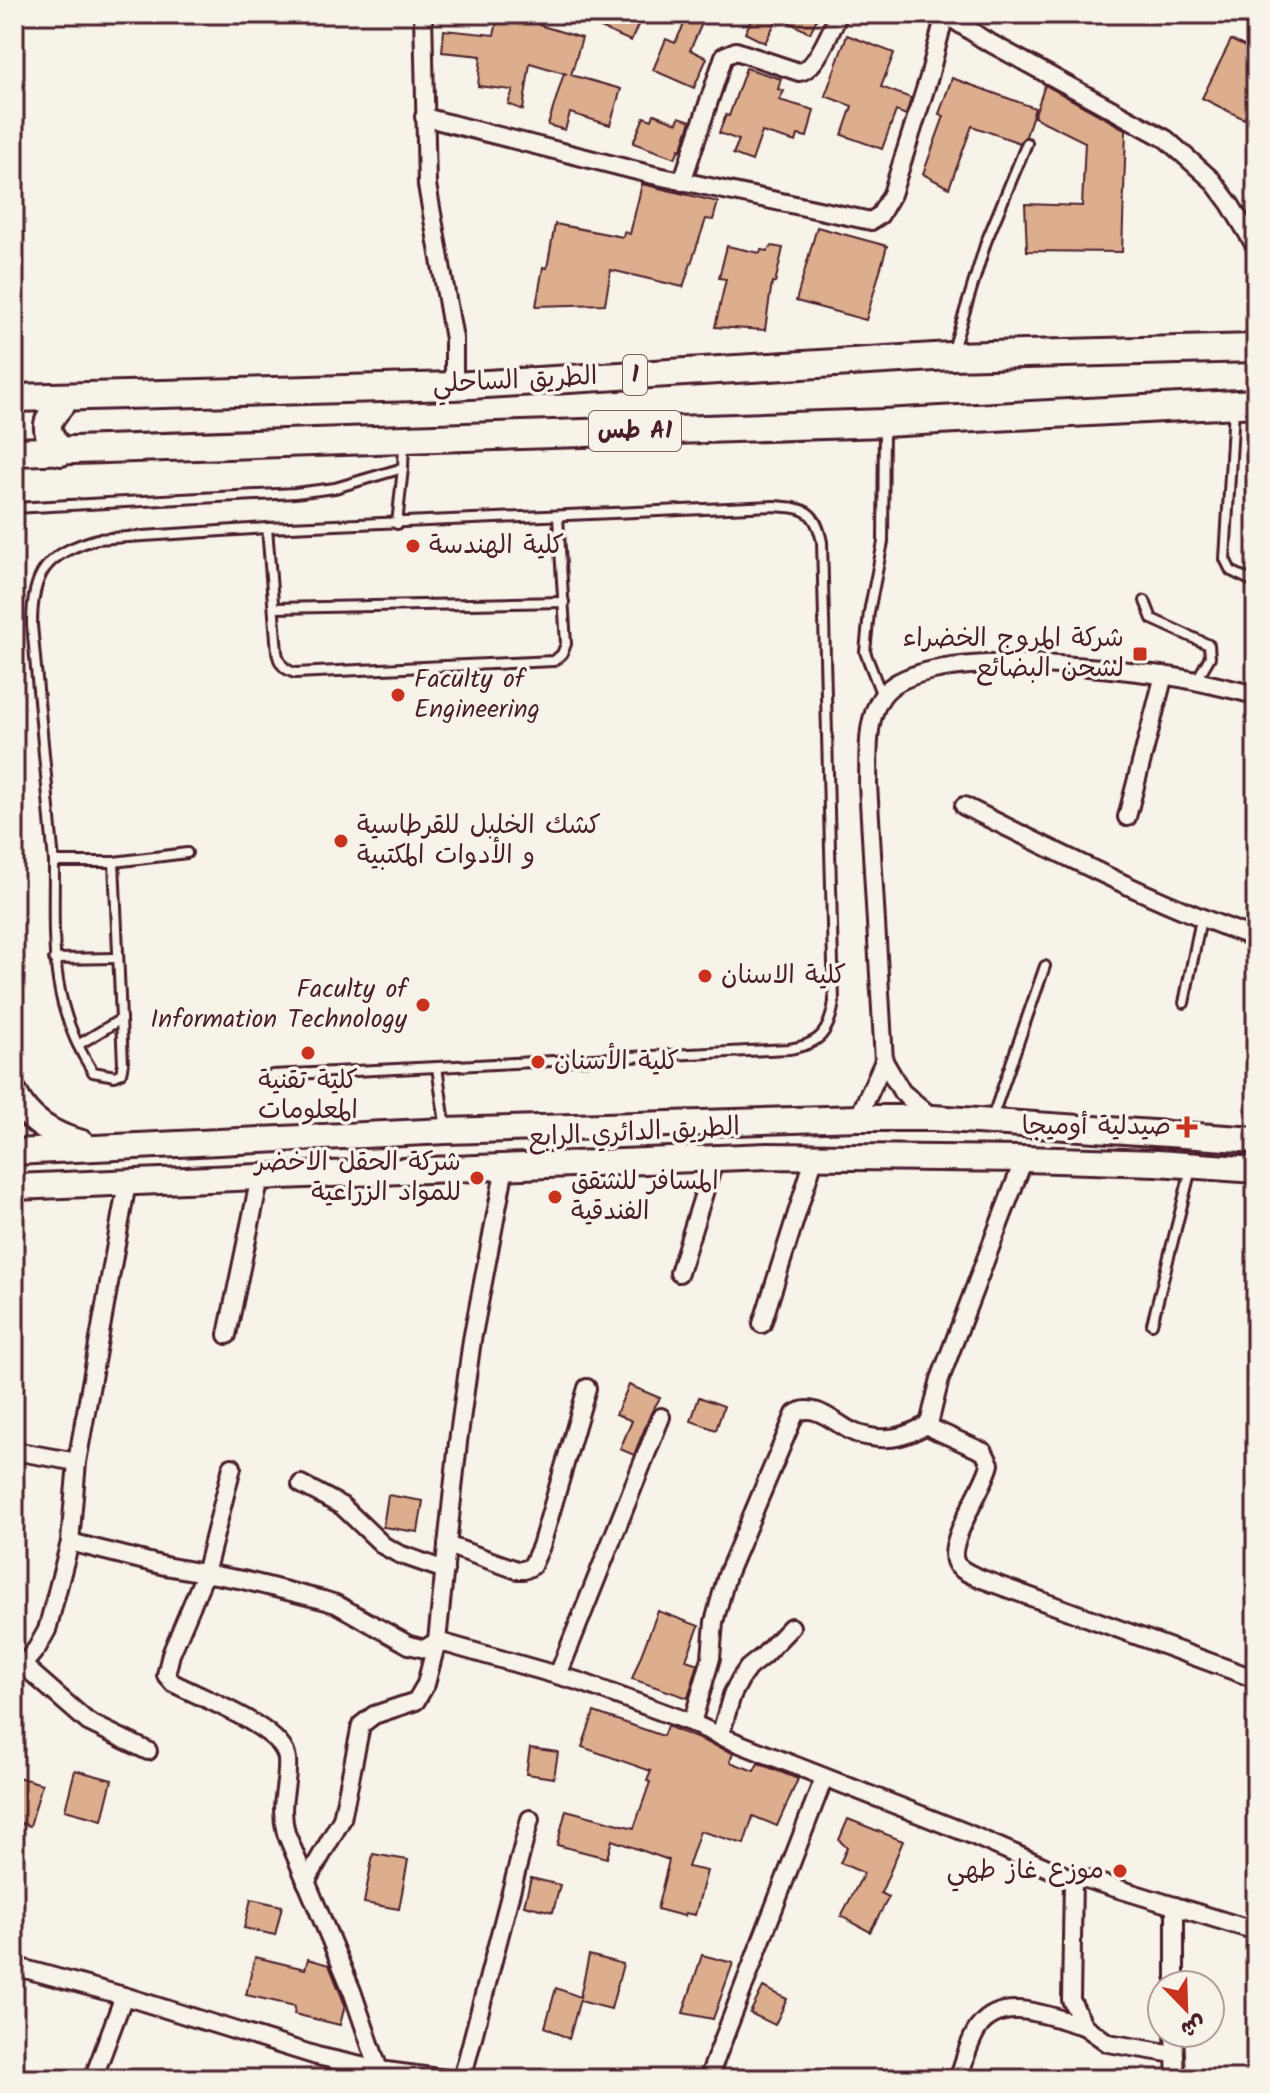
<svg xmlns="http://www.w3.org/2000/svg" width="1270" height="2093" font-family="Kalam,'Playpen Sans Arabic',sans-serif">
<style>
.building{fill:#ddae8e;stroke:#4a1f2b;stroke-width:2}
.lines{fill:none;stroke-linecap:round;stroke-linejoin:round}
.service-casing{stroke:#4a1f2b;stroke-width:14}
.minor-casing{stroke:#4a1f2b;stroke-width:22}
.primary-casing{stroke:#4a1f2b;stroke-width:30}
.trunk-casing{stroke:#4a1f2b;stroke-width:32}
.service{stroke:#f7f3e8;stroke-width:8}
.minor{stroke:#f7f3e8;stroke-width:16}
.primary{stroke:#f7f3e8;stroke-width:24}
.trunk{stroke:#f7f3e8;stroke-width:26}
.poi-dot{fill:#c8321e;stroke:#f7f3e8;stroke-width:3}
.labels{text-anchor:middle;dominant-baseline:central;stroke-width:7;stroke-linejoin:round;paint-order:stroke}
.shield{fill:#f7f3e8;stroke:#7e5f64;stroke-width:2}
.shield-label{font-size:24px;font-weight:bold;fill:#4a1f2b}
.street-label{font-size:26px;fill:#4a1f2b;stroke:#f7f3e8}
.poi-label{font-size:26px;fill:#4a1f2b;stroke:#f7f3e8;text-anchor:start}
</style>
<rect width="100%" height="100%" fill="#f7f3e8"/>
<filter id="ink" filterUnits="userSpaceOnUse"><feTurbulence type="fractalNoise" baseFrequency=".0125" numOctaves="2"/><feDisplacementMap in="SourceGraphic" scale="16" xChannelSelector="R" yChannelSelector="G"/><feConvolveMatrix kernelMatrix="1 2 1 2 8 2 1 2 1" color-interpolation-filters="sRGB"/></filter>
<g filter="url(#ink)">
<!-- building -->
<g class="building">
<polygon points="499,14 541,14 539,25 582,38 571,75 621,89 610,125 570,113 565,130 548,125 564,73 567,74 530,63 523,110 508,104 513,90 478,86 481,56 442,52 444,30 494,35"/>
<polygon points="568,14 643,14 631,41"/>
<polygon points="689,14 704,19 690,50 707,58 694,88 653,70 666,39 675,43"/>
<polygon points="754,14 819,14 810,33 778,17 765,43 745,33"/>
<polygon points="847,35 894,53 881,87 911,98 906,115 896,111 882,149 842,135 852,106 825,96"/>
<polygon points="1231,40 1256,52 1256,96 1244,119 1202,98"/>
<polygon points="746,68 781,79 778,89 784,91 779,100 814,110 807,137 798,135 796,142 762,132 752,161 733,154 739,140 719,133 726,115 729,116"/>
<polygon points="952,78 1035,108 1026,136 1020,143 972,126 949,188 923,174 944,116 939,114"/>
<polygon points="1045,85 1126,130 1122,252 1027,251 1025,204 1082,206 1085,142 1034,117"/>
<polygon points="654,114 677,123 679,117 691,121 681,150 679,149 675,158 633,143 644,117 652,120"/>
<polygon points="642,184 718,202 713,220 706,219 683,287 611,270 605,304 536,306 543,267 547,268 555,224 623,237 624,232 630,234"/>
<polygon points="817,227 887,246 866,320 796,301"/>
<polygon points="727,246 760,253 761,250 767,251 772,246 783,248 775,283 772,282 765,330 715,327 726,279 719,278"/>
<polygon points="629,1385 660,1398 651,1413 634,1455 620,1449 632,1421 616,1414"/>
<polygon points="699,1397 724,1406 716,1430 691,1421"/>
<polygon points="388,1495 423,1501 418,1532 383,1527"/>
<polygon points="658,1611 699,1626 686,1660 698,1664 688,1698 632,1679"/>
<polygon points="594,1712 663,1736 667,1726 733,1753 730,1762 754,1771 758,1763 798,1779 777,1826 753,1816 744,1844 700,1831 688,1867 707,1871 695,1915 685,1913 684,1916 657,1909 669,1860 612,1840 607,1858 557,1845 566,1810 634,1828 650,1782 647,1781 651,1771 582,1747"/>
<polygon points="530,1748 558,1752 554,1778 526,1774"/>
<polygon points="75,1770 112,1780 102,1820 65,1810"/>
<polygon points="14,1776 42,1784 30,1826 14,1821"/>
<polygon points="848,1819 903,1841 881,1893 889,1897 870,1932 841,1916 864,1873 840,1863 847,1848 839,1840"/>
<polygon points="373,1854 408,1860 399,1909 364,1903"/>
<polygon points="531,1878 560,1885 553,1912 524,1905"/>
<polygon points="251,1899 282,1906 275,1935 244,1928"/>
<polygon points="589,1955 623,1964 611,2009 580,2001 580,1999 569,2039 545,2027 556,1988 580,1997"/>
<polygon points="702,1955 733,1963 713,2019 683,2013"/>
<polygon points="255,1957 305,1969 308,1959 329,1965 345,2005 340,2025 294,2014 295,2006 246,1995"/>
<polygon points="763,1987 787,1999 775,2025 750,2013"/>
</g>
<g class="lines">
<defs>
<g id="service">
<polyline points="952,353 986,242 1027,143"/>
<polyline points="1234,408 1225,559 1231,571 1256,583"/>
<polyline points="14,508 295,493 335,488 403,468 404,443"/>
<polyline points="397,524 403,468"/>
<path d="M267,528L277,652C279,663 283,669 295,673L554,661L562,654L566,644L558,517"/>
<polyline points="1145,601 1152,619 1209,645 1210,657 1196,681"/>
<polyline points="275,608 564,602"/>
<polyline points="882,696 865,652 869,612 883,542 884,427"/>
<path d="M187,853L114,862H54L32,625C32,572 46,554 97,539L267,528L774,506C805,508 815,509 822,542L834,1002C829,1033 820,1044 789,1049L437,1067"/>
<path d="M54,862C54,940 48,1003 93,1072L115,1076L121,1073L123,1064L114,862"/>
<polyline points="54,959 118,958"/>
<polyline points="1184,1003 1201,919"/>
<polyline points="78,1045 121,1019"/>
<polyline points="272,1075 437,1067 446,1130"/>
<polyline points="992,1118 1045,966"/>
<polyline points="1152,1324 1191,1169"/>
</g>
<g id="minor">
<polyline points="423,14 427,185 454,339 454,386"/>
<polyline points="945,14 983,39 1166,139 1212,180 1230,204 1256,247"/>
<polyline points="424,117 653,175 871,221 880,215 892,194 929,77 945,14"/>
<path d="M682,182L724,56L736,51L799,72C816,71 831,29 839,14"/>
<path d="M964,806C1060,853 1155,903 1256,938"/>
<polyline points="1127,817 1164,675"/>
<polyline points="858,1118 884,1061"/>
<path d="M933,1118L902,1092L884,1061L868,784C869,755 865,719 883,695C919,646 1105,667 1161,675C1193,679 1225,688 1256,695"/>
<polyline points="679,1273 715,1158"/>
<polyline points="762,1324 815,1156"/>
<polyline points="227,1335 260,1177"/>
<path d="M929,1424L933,1429L984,1452L990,1464C986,1487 939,1550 959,1567C969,1576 986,1580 998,1585L1256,1679"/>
<polyline points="929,1424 940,1379 1024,1159"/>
<polyline points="14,1451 77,1462"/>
<path d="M232,1467L205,1574L171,1654L166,1675L173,1683C199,1697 284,1728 287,1759C289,1786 278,1802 286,1833L352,1991L379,2070"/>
<polyline points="301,1484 342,1506 384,1546 399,1554 445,1570"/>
<polyline points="70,1542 165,1566 243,1580 323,1600 336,1604 409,1645 425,1649 437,1641 581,1682 692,1723 720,1736 967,1833 1073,1879 1086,1879 1256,1931"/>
<polyline points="447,1545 517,1570 524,1570 532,1566 541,1546 587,1388"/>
<polyline points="24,1666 88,1722 148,1751"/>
<polyline points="558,1675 661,1417"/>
<polyline points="14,1676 37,1648 47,1630 70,1542 77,1462 127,1183"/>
<path d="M692,1723L711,1658L714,1622L727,1575L795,1414C813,1401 835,1423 851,1431C861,1436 877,1439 888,1438C902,1438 917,1430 929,1424"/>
<polyline points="720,1736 732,1695 741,1678 748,1668 763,1656 791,1627"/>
<polyline points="1073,1879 1071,2000 1084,2026 1108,2043 1174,2054"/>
<polyline points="306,1882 342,1819 361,1725 374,1715 416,1701 426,1684 437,1641 458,1442 472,1340 505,1167"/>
<polyline points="14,1966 124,1996 317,2056 379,2070 446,2079"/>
<polyline points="1175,1985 1175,1906"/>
<polyline points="1174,2033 1176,2079"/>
<polyline points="93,2079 124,1996"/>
<polyline points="462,2079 530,1819"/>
<polyline points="708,2079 824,1778"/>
<path d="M958,2079C964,2063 969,2040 979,2027C1004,1994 1051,2018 1084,2026"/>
</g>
<g id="primary">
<path d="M14,1092C26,1120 53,1136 82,1143"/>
<polyline points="14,1152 446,1131 858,1118 933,1118 1256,1140"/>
<polyline points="14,1187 767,1156 1024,1159 1157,1163 1256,1170"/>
</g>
<g id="trunk">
<polyline points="14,398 454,386 951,356 1256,348"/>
<polyline points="14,452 884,423 1256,403"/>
<path d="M61,452C39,426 47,420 67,397"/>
</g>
</defs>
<!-- service casing -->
<use href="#service" class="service-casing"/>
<!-- minor casing -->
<use href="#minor" class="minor-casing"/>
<!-- primary casing -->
<use href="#primary" class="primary-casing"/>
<!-- trunk casing -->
<use href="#trunk" class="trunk-casing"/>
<!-- service -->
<use href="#service" class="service"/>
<!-- minor -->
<use href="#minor" class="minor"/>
<!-- primary -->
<use href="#primary" class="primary"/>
<!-- trunk -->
<use href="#trunk" class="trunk"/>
</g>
</g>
<!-- markers -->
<g class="poi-dot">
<circle cx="413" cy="546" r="8"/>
<rect x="1132" y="646" width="16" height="16" rx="4"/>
<circle cx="398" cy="695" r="8"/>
<circle cx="341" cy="841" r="8"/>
<circle cx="705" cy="976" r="8"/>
<circle cx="423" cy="1005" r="8"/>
<circle cx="308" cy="1053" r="8"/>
<circle cx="538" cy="1062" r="8"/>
<path d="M1183 1115h8v8h8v8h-8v8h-8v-8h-8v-8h8z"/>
<circle cx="477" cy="1178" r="8"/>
<circle cx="555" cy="1197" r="8"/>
<circle cx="1120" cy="1871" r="8"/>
</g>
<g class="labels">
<!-- shield labels -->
<g class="shield">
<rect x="623" y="355" width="24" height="40" rx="6"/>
<rect x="589" y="411" width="92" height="40" rx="6"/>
</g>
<g class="shield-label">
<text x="635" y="375">1</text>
<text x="635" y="431">طس A1</text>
</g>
<!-- street labels -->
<g class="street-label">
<text transform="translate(515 381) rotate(-3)">الطريق الساحلي</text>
<text transform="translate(634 1133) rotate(-3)">الطريق الدائري الرابع</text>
</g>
<!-- poi labels -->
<g class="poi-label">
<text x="429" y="546">كلية الهندسة</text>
<text x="1124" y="639" text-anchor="end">شركة المروج الخضراء<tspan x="1124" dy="30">لشحن البضائع</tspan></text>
<text x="414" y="680">Faculty of<tspan x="414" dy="30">Engineering</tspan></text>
<text x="357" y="826">كشك الخليل للقرطاسية<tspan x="357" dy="30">و الأدوات المكتبية</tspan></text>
<text x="721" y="976">كلية الاسنان</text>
<text x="407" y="990" text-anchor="end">Faculty of<tspan x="407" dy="30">Information Technology</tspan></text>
<text x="554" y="1062">كلية الأسنان</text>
<text x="308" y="1081" text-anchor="middle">كلية تقنية<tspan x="308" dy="30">المعلومات</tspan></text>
<text x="1171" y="1127" text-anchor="end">صيدلية أوميجا</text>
<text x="461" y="1163" text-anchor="end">شركة الحقل الاخضر<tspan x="461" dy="30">للمواد الزراعية</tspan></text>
<text x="571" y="1182">المسافر للشقق<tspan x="571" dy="30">الفندقية</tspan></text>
<text x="1104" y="1871" text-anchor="end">موزع غاز طهي</text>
</g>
</g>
<!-- margin -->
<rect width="1270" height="2093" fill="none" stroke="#f7f3e8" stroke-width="48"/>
<rect x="24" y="24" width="1222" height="2045" fill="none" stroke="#4a1f2b" stroke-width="3" filter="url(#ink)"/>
<!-- north arrow -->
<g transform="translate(1186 2009) rotate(157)"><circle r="38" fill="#f7f3e8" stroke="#b29e9c" stroke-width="2"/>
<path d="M0-6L14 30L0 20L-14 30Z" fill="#c8321e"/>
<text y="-12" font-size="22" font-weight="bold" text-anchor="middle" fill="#4a1f2b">ش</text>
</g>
</svg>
